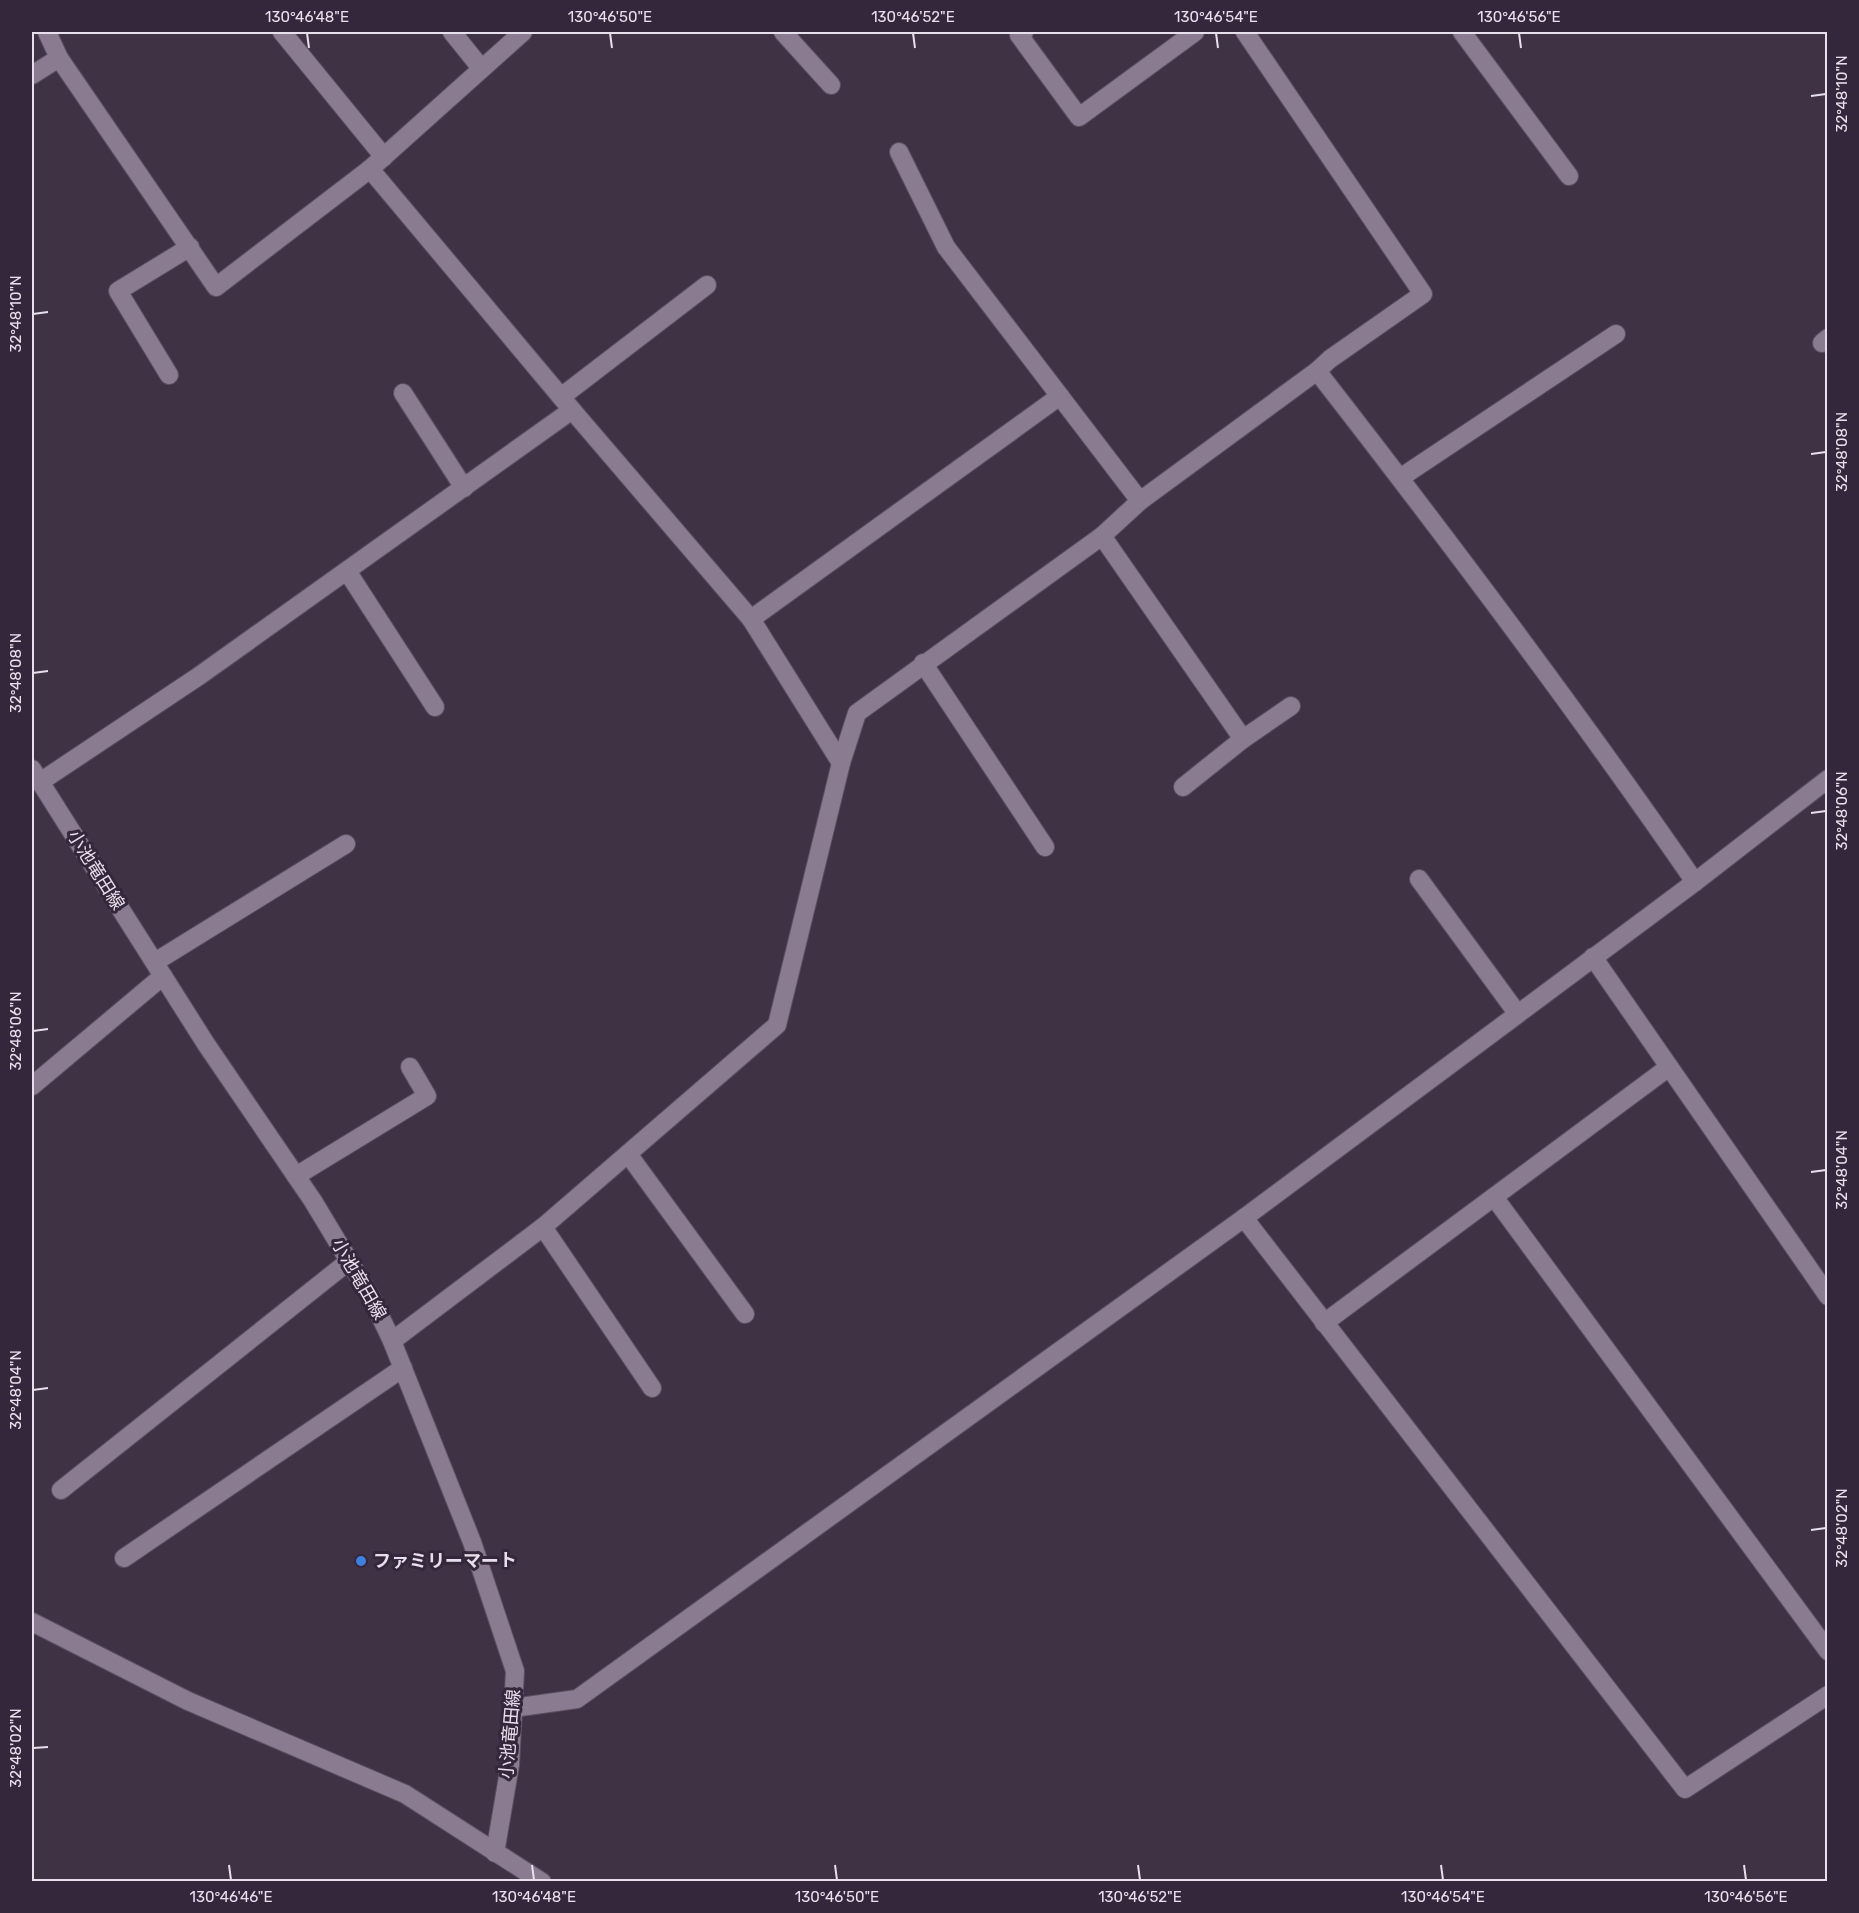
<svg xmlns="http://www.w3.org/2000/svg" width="1859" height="1913" font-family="Rubik,'Noto Sans JP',sans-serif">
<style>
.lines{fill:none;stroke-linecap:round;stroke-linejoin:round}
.lane-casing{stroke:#5c5061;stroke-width:20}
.street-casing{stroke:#5c5061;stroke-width:20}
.secondary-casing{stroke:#5c5061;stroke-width:20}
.lane{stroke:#8b7b91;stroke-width:18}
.street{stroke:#8b7b91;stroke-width:18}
.secondary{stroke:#8b7b91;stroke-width:18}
.ticks{fill:none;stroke:#e8dfec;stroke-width:2}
.shop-dot{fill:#3f7fe0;stroke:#35273b;stroke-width:2}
.labels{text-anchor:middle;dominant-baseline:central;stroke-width:6;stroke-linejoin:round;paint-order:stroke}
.street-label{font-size:18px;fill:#e8dfec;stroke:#35273b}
.poi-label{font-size:18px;font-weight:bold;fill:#e8dfec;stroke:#35273b;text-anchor:start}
.neatline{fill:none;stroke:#e8dfec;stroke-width:2}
.ticks-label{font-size:15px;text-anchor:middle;fill:#e8dfec}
</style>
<rect width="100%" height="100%" fill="#403245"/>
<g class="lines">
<defs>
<g id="lane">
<polyline points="783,32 831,85"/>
<path d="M1245,32L1423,294L1330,359L1317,371C1447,538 1575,708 1695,882"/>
</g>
<g id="street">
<polyline points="47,32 59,58 216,287 370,169 523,32"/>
<polyline points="282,32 384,157"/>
<polyline points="452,32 481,68"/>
<polyline points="1024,32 1019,35 1079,117 1195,32"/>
<polyline points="1462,32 1569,176"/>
<polyline points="32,75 59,58"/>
<polyline points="899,152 946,247 1140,501"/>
<polyline points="370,169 572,410"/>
<polyline points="1822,343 1828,338"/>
<polyline points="169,375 118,291 190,247"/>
<polyline points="403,393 464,488"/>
<polyline points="561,397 707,285"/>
<polyline points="1400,478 1616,334"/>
<polyline points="1102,536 1243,739"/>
<polyline points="347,571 435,707"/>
<polyline points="751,619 1060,396"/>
<polyline points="923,663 1045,847"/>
<polyline points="841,763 857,713 1102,536 1140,501 1317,371"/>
<polyline points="40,782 199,676 572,410 751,619 841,763 777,1025 543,1227 392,1341"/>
<polyline points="1183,787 1243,739 1291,706"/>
<polyline points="1419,879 1517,1013"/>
<polyline points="1593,957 1828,1296"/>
<polyline points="155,962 346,844"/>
<polyline points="32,1086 163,976"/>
<polyline points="628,1154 745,1314"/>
<polyline points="296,1176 427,1096 410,1067"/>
<polyline points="1494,1197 1828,1651"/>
<polyline points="1244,1218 1685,1789 1828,1695"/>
<polyline points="543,1227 652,1388"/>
<polyline points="1324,1323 1669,1067"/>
<polyline points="61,1490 349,1261"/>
<polyline points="124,1558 403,1368"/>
<polyline points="513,1708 577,1699 1244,1218 1695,882 1828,779"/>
</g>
<g id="secondary">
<polyline points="32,769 206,1044 313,1201 372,1299 392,1341 472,1542 515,1671 510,1765 495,1853"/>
<polyline points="32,1622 188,1701 405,1794 542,1882"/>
</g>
</defs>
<!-- lane casing -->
<use href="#lane" class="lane-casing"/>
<!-- street casing -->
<use href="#street" class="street-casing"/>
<!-- secondary casing -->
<use href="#secondary" class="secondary-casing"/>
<!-- lane -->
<use href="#lane" class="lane"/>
<!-- street -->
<use href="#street" class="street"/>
<!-- secondary -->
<use href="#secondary" class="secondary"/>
</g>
<!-- ticks -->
<path class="ticks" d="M307,33L309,48M610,33L612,48M913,33L915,48M1216,33L1218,48M1519,33L1521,48M1811,96L1826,94M33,314L48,312M1811,454L1826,452M33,673L48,671M1811,813L1826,811M33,1031L48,1029M1811,1172L1826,1170M33,1390L48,1388M1811,1530L1826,1528M33,1748L48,1747M229,1865L231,1880M532,1865L534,1880M835,1865L837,1880M1138,1865L1140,1880M1441,1865L1443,1880M1744,1865L1746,1880"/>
<!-- markers -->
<circle class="shop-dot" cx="361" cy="1561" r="6"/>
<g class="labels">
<!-- street labels -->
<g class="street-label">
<text transform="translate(96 870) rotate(58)">小池竜田線</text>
<text transform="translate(359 1279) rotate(60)">小池竜田線</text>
<text transform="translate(510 1734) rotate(-85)">小池竜田線</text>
</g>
<!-- poi labels -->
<g class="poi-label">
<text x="373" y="1561">ファミリーマート</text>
</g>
</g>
<!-- border -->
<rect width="1859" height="1913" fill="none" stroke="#35273b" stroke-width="66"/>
<rect x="33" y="33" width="1793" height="1847" class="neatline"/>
<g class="ticks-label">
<text x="307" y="22">130°46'48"E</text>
<text x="610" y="22">130°46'50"E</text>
<text x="913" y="22">130°46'52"E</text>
<text x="1216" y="22">130°46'54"E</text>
<text x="1519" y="22">130°46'56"E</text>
<text transform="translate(1842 94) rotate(-90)" y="5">32°48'10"N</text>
<text transform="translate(16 314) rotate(-90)" y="5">32°48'10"N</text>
<text transform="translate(1842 452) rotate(-90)" y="5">32°48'08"N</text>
<text transform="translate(16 673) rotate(-90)" y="5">32°48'08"N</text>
<text transform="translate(1842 811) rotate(-90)" y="5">32°48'06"N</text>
<text transform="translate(16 1031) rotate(-90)" y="5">32°48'06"N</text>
<text transform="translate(1842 1170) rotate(-90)" y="5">32°48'04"N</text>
<text transform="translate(16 1390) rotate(-90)" y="5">32°48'04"N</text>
<text transform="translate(1842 1528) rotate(-90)" y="5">32°48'02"N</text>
<text transform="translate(16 1748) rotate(-90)" y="5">32°48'02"N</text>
<text x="231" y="1902">130°46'46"E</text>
<text x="534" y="1902">130°46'48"E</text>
<text x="837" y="1902">130°46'50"E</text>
<text x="1140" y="1902">130°46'52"E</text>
<text x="1443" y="1902">130°46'54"E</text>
<text x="1746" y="1902">130°46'56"E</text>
</g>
</svg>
